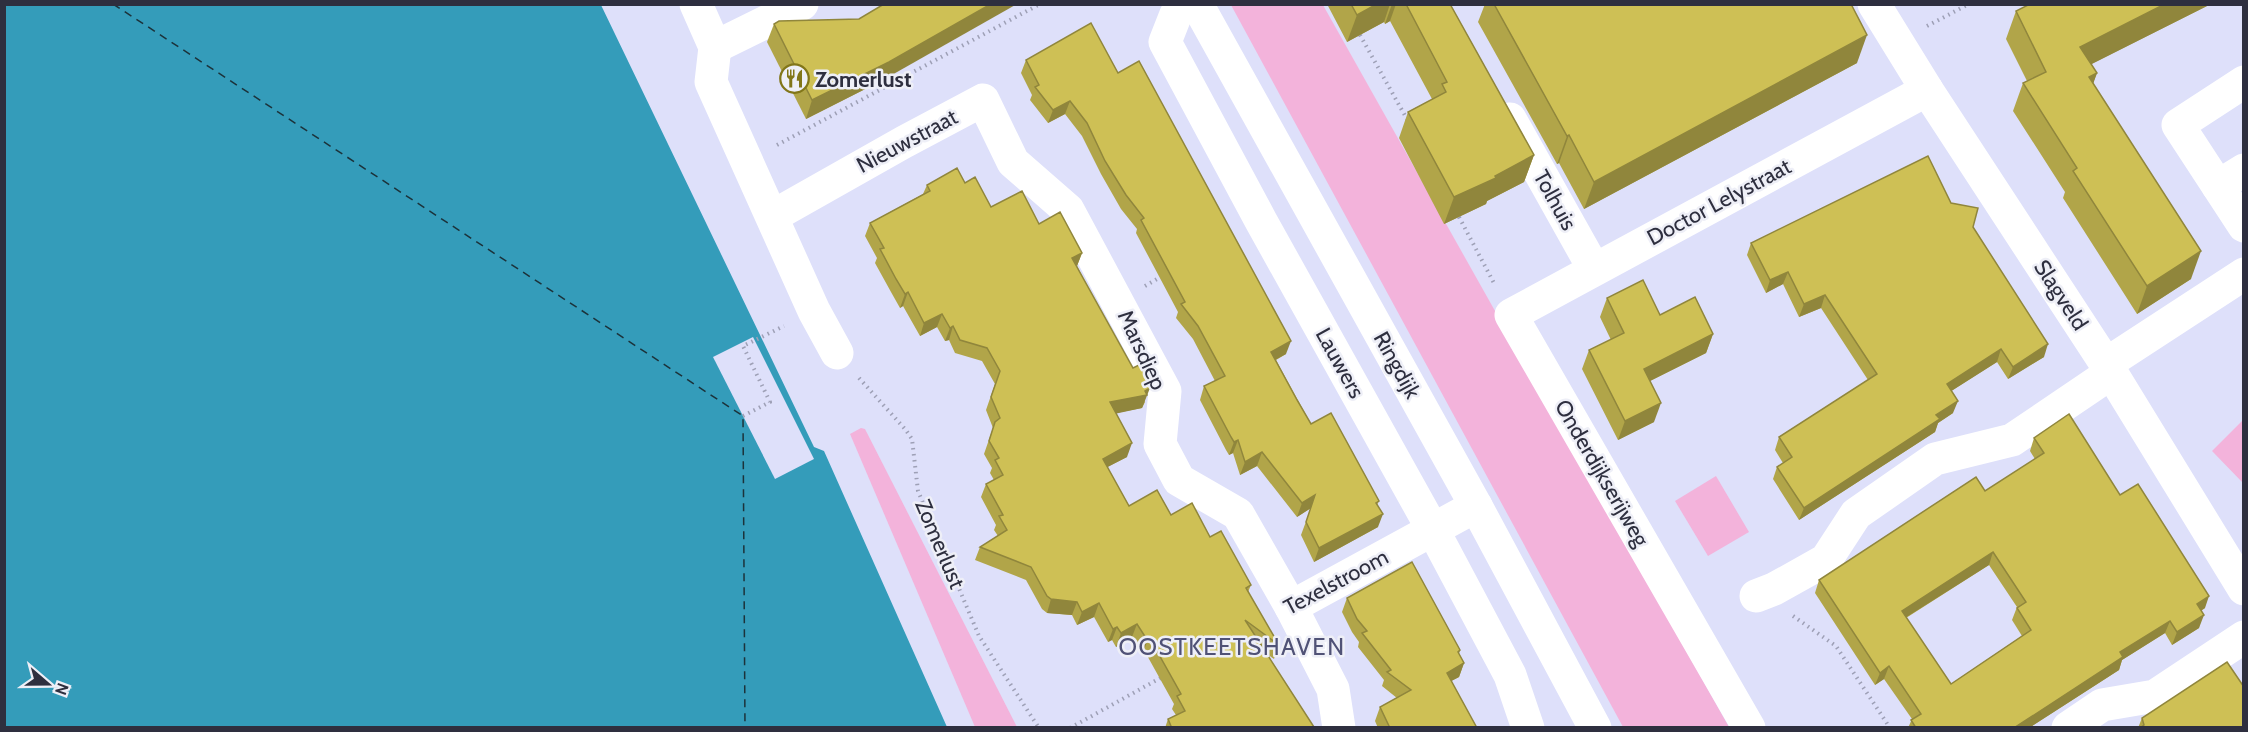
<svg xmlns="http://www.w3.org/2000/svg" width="2248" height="732" font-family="Cabin,sans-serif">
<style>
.green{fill:#f3b3db}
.water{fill:#349cba}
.pier{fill:#dee0fa}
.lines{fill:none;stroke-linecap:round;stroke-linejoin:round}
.ferry{stroke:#1c323a;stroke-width:1.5;stroke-dasharray:8 6;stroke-linecap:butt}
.path{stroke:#9ea0b6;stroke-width:4;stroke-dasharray:1.5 4.5;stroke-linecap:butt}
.minor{stroke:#fff;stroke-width:33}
.secondary{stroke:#fff;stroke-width:33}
.wall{fill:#b1a549;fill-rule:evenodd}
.shaded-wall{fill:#90863c}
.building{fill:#cec055;stroke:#90863c;stroke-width:1.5;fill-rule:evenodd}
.labels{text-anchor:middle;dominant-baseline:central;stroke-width:5;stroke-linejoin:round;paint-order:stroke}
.poi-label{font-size:22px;font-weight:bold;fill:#2e2f3f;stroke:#eeeff7;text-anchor:start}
.street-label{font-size:22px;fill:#2e2f3f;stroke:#eeeff7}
.neighbourhood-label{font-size:24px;letter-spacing:1.5px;fill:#505276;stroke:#eeeff7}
</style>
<rect width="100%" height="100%" fill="#dee0fa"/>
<!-- green -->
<g class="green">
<polygon points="1231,5 1323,5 1729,727 1623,727"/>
<polygon points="2243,420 2243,483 2212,451"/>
<polygon points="861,428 865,429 1017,727 975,727 850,434"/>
<polygon points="1716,476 1749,532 1708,556 1675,501"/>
</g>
<!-- water -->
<polygon class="water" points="4,5 601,5 814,447 824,451 947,727 5,727"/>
<!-- pier -->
<polygon class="pier" points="753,337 814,459 775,479 713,357"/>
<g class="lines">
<!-- ferry -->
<polyline class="ferry" points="113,4 743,416 745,728"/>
<!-- path -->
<g class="path">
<polyline points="1927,26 1969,4"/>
<polyline points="1360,35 1408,121"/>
<polyline points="777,145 1040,4"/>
<polyline points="1459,217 1495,285"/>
<polyline points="1145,286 1162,276"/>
<polyline points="859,378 905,429 912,439 918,491 979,636 1039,728"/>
<polyline points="743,416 770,402 743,346 784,326"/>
<polyline points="1793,616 1836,646 1890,728"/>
<polyline points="1070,728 1164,676"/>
</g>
<!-- minor -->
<g class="minor">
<polyline points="696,4 715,47 711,82 814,311 837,353"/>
<polyline points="1189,4 1176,14 1165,42 1261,221 1433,530 1510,675 1528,728"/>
<polyline points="1874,4 1927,90 2106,364 2244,589"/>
<polyline points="715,47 802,4"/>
<polyline points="2244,82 2178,125 2244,226"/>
<polyline points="1510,119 1594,269"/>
<polyline points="2218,186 2244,170"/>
<polyline points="773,216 904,142 983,100 1013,162 1068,210 1165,391 1160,444 1179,480 1238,514 1291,607 1333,689 1339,728"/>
<polyline points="2106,364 2244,274"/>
<polyline points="1756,596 1774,589 1826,560 1856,514 1935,459 2012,440 2111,373"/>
<polyline points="1291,607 1476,506"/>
<polyline points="1749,728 1511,315 1927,90"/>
<polyline points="2068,728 2102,705 2155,696 2244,637"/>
</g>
<!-- secondary -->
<polyline class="secondary" points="1197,4 1476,506 1595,728"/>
</g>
<!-- wall -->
<g class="wall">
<polygon points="1327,4 1450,4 1534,155 1524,182 1487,201 1486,204 1444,224 1399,138 1408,112 1432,99 1390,21 1385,24 1384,22 1347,42"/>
<polygon points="1485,4 1851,4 1857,63 1584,209 1559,163 1557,164 1478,22"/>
<polygon points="2211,4 2091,64 2097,73 2093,83 2191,279 2137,314 2063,198 2065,192 2013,111 2023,83 2027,81 2006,39 2016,11"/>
<polygon points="774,24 883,80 806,119 767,42"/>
<polygon points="1026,60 1118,73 1286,354 1276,360 1311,424 1379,501 1377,505 1378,527 1314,562 1301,535 1311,508 1297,517 1257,466 1240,475 1233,453 1229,455 1226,450 1200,400 1204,386 1215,381 1193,339 1176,318 1178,312 1136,233 1137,229 1121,209 1101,174 1082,136 1065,114 1048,123 1030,100 1032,95 1021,73"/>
<polygon points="965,183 991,207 1039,224 1082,253 1077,266 1145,402 1142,408 1116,413 1127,457 1107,467 1129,506 1171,515 1210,537 1251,585 1248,592 1279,645 1274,659 1267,654 1314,728 1165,728 1168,719 1176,715 1172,709 1174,704 1144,650 1141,652 1132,637 1116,647 1112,640 1108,642 1094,617 1077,625 1072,615 1047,613 1042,609 1026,580 975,560 980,547 998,536 994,530 996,525 981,497 986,484 994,480 990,473 992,468 984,454 993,428 986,410 995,384 982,361 955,353 949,340 945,341 937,327 920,336 903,306 900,308 891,292 875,263 877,258 865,236 870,223 923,194 927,185"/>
<polygon points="1951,203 1973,227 2044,357 2008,379 1997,362 1951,391 1953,413 1938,423 1935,432 1799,520 1773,479 1777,467 1783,463 1775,450 1779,437 1868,380 1821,308 1799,317 1783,284 1766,293 1747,255 1751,243"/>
<polygon points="1607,298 1660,315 1713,334 1706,353 1650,381 1654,422 1618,440 1582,369 1589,350 1611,340 1600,317"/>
<path d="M2034,438L2120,495L2205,608L2201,611L2199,628L2172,645L2165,633L2122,660L2119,670L2029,728H1908L1912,719L1884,679L1875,685L1815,593L1819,580L1985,491L2035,459L2030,451ZM1989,565L2017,607L2012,620L2022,636L1951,684L1906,618Z"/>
<polygon points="1347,598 1460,650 1459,654 1464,663 1459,677 1451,681 1477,728 1378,728 1375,721 1380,707 1397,698 1382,686 1384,680 1358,647 1359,642 1352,632 1342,612"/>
<polygon points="2142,718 2244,728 2138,728"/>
</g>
<!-- shaded-wall -->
<g class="shaded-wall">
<polygon points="991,4 1017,4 883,80 806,119 812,100"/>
<polygon points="1377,4 1390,4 1384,22 1347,42 1357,15"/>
<polygon points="1392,4 1396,4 1390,21 1385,24"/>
<polygon points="2165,4 2211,4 2070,75 2080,47"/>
<polygon points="1867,35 1857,63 1584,209 1594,182"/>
<polygon points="2097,73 2087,101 2089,77"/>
<polygon points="1070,101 1065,114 1048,123 1053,110"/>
<polygon points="1569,135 1559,163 1557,164 1567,136"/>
<polygon points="1534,155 1524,182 1487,201 1486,204 1444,224 1454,197"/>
<polygon points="2201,251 2191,279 2137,314 2147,286"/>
<polygon points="1082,253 1077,266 1072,258"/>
<polygon points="1788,272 1783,284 1766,293 1770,280"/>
<polygon points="908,292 903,306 900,308 905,294"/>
<polygon points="1825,295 1821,308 1799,317 1804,304"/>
<polygon points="942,314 937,327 920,336 924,323"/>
<polygon points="953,326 949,340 945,341 950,328"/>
<polygon points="1713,334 1706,353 1638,387 1644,369"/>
<polygon points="1291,341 1286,354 1266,365 1271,352"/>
<polygon points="2048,344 2044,357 2008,379 2013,367"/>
<polygon points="2001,349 1997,362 1942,397 1947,384"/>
<polygon points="1150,388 1142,408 1105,416 1110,402 1145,391"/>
<polygon points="1958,401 1953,413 1938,423 1935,432 1799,520 1804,508 1936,415"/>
<polygon points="1661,403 1654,422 1618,440 1625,421"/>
<polygon points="1238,440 1233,453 1229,455 1234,442"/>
<polygon points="1132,443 1127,457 1098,472 1103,459"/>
<polygon points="1262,452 1257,466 1240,475 1245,462"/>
<polygon points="1315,495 1311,508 1297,517 1302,503"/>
<polygon points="1383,514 1378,527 1314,562 1319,548"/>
<polygon points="1993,552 1989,565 1897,623 1902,611"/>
<polygon points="2209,596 2205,608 2192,616 2197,604"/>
<polygon points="1051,599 1077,602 1072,615 1047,613"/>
<polygon points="1099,603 1094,617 1077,625 1082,612"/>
<polygon points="2204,615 2199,628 2172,645 2177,632"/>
<polygon points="2170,621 2165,633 2122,660 2119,670 2029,728 2014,728 2120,652"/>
<polygon points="1137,624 1132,637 1116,647 1121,633"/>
<polygon points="1117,627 1112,640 1108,642 1113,629"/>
<polygon points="1149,637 1144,650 1141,652 1146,638"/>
<polygon points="1464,663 1459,677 1442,686 1447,673"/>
<polygon points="1889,666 1884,679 1875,685 1880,673"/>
</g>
<!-- building -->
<g class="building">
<polygon points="884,4 991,4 889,62 812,100 774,24 779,21 859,19"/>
<polygon points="1351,4 1377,4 1357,15"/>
<polygon points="1406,4 1450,4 1534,155 1495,176 1496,178 1454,197 1408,112 1446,92 1442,84 1447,82"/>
<polygon points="1494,4 1851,4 1867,35 1594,182 1569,135 1567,136"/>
<polygon points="2030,4 2165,4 2080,47 2097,73 2089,77 2201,251 2147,286 2073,171 2077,168 2023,83 2046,72 2016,11"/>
<polygon points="1091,23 1118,73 1139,61 1291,341 1271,352 1297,400 1311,424 1331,413 1379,501 1376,503 1383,514 1319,548 1306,522 1315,495 1302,503 1262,452 1245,462 1238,440 1234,442 1231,437 1204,386 1225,376 1198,326 1181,304 1185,302 1141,220 1144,218 1126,195 1105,161 1087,123 1070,101 1053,110 1035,87 1039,85 1026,60"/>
<polygon points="1928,156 1951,203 1978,208 1973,227 2048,344 2013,367 2001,349 1947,384 1958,401 1936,415 1940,419 1804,508 1777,467 1792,457 1779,437 1877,374 1825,295 1804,304 1788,272 1770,280 1751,243"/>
<polygon points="957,168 965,183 975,177 991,207 1022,191 1039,224 1060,212 1082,253 1072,258 1133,368 1141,364 1151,382 1150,388 1145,391 1147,395 1110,402 1132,443 1103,459 1129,506 1157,490 1171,515 1192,503 1210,537 1221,531 1251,585 1246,588 1279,645 1245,620 1314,727 1169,728 1171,726 1168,719 1185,711 1177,696 1181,694 1149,637 1146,638 1137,624 1121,633 1117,627 1113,629 1099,603 1082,612 1077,602 1051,599 1047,596 1031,567 980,547 1007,530 999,516 1003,515 986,484 1003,475 995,460 999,458 989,441 995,422 1000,418 991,397 1000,371 987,348 960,340 953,326 950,328 942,314 924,323 908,292 905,294 896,279 880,249 884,248 870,223 930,191 927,185"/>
<polygon points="1643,280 1660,315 1695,297 1713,334 1644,369 1661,403 1625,421 1589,350 1624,333 1607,298"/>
<path d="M2069,414L2120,495L2138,484L2209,596L2197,604L2204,615L2177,632L2170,621L2120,652L2123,657L2014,728H1916L1911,720L1921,714L1889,666L1880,673L1819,580L1976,477L1985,491L2044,453L2034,438ZM1993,552L2026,602L2017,608L2031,630L1951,684L1902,611Z"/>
<polygon points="1412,562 1460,650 1458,652 1464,663 1447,673 1477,728 1390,728 1380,707 1411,690 1387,672 1391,670 1362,633 1367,631 1357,619 1347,598"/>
<polygon points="2227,662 2244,687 2244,728 2140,728 2144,725 2142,718"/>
</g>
<!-- icons -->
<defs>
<symbol id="restaurant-ring" viewBox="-11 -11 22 22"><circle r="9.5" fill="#eeeff7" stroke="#827619" stroke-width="1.5"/><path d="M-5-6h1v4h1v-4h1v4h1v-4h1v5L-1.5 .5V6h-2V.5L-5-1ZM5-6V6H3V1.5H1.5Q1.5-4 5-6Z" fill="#827619"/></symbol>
</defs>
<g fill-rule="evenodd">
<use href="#restaurant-ring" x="778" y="62" width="33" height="33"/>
</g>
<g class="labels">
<!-- poi labels -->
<g class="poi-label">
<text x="815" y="79">Zomerlust</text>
</g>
<!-- street labels -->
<g class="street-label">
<text transform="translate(907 141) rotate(-28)">Nieuwstraat</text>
<text transform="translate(1555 200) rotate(61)">Tolhuis</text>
<text transform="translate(1719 202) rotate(-28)">Doctor Lelystraat</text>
<text transform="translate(2061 295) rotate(57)">Slagveld</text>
<text transform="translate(1142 350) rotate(65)">Marsdiep</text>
<text transform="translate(1340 363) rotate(61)">Lauwers</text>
<text transform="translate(1397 365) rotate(61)">Ringdijk</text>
<text transform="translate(1602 473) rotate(60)">Onderdijkserijweg</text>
<text transform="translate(940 544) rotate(67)">Zomerlust</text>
<text transform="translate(1336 582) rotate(-28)">Texelstroom</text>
</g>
<!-- neighbourhood labels -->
<g class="neighbourhood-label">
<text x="1232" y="646">OOSTKEETSHAVEN</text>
</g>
</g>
<!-- border -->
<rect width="2248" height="732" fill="none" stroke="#2e2f3f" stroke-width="12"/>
<!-- north arrow -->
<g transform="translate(48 684) rotate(110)" stroke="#eeeff7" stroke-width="4.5" paint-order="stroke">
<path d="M0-4.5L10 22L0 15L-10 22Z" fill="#2e2f3f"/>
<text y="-9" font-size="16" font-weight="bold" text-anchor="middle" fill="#2e2f3f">N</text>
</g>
</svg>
